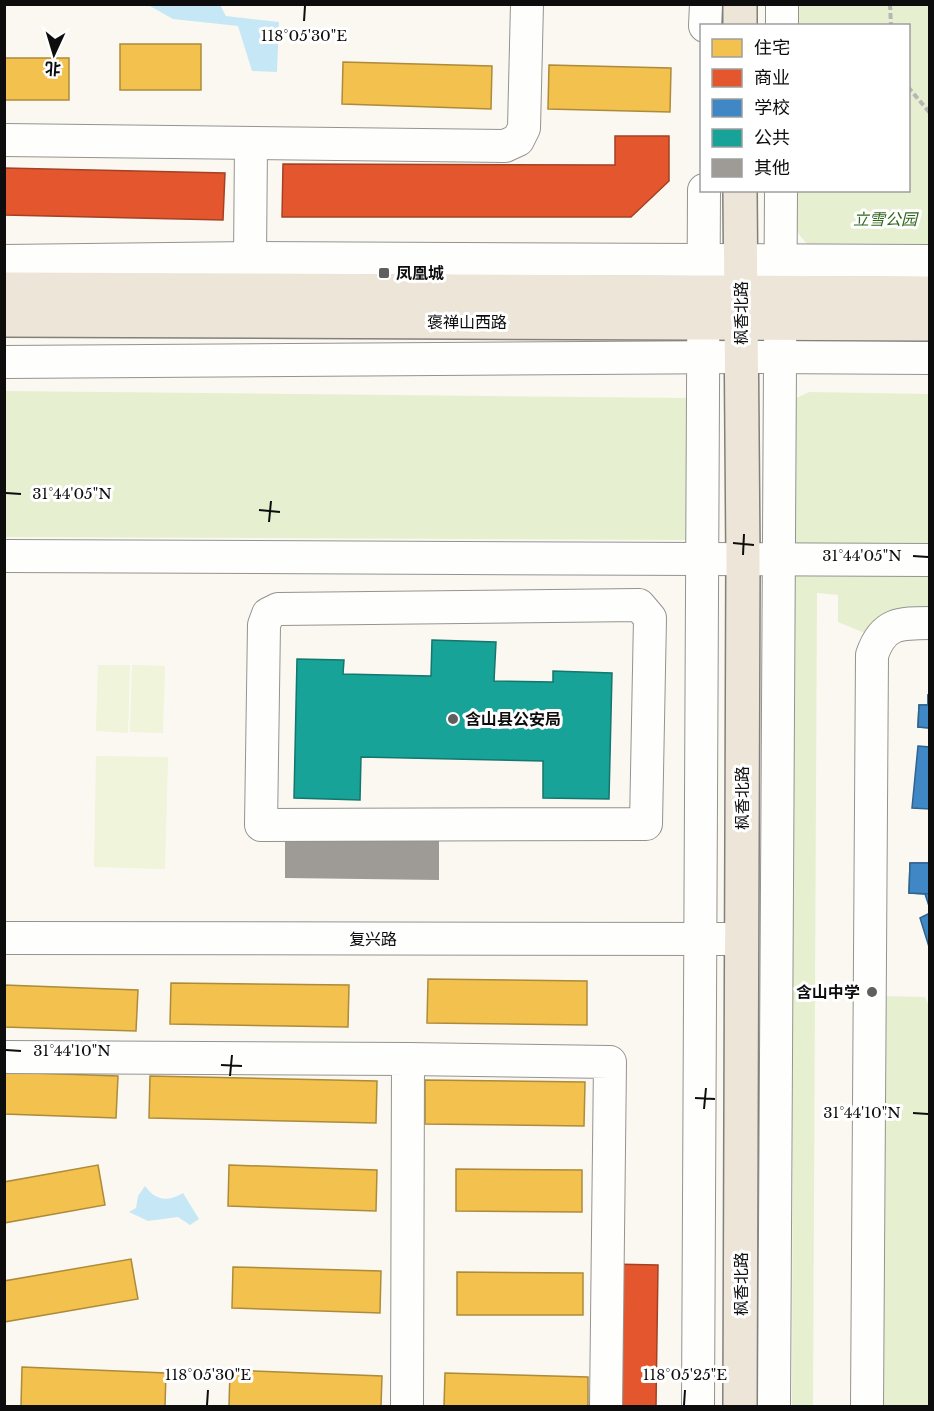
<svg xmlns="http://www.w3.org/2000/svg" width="934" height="1411" font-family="'Libre Baskerville','Noto Sans SC',serif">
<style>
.green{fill:#e6f0d1}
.pitch{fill:#eff4da}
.water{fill:#c6e8f6}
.homes{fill:#f2c14e;stroke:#ad8b3a;stroke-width:1.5}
.shops{fill:#e4572e;stroke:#a44124;stroke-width:1.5}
.schools{fill:#3f88c5;stroke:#30638e;stroke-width:1.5}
.public{fill:#17a398;stroke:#14766e;stroke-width:1.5}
.building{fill:#9e9b97}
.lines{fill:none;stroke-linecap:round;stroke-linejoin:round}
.minor-casing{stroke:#949390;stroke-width:34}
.major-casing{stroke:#81807d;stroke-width:36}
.path{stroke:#b8b7b6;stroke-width:4;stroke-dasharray:6 3;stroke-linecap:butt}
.minor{stroke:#fefefd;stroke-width:32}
.major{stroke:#ede6d8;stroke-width:33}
.ticks{fill:none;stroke:#0d0d0d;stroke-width:2}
.poi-dot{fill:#605f5d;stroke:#fff;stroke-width:2}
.labels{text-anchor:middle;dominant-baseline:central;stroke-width:6;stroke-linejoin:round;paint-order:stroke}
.park-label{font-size:16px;font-style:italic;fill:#2f671b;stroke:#fff}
.poi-label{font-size:16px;font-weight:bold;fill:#0d0d0d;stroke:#fff;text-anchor:start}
.street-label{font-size:16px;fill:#0d0d0d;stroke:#fff}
.ticks-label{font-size:15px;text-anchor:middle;fill:#0d0d0d;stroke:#fff;stroke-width:6;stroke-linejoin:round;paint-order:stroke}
</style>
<rect width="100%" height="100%" fill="#fbf8f1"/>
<!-- green -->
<g class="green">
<polygon points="786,5 929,5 929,249 810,248 786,218 786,191 908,190 908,26 786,25"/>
<polygon points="5,391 691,398 686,540 5,537"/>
<polygon points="809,392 929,394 929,545 785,543 788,402"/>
<polygon points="929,572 929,611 867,634 838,622 838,595 817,593 813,1406 792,1406 794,573"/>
<polygon points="881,996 925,997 930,1008 929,1406 877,1406"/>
</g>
<!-- pitch -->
<g class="pitch">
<polygon points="98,665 130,665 128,733 96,731"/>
<polygon points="132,665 165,666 163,733 130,732"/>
<polygon points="96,756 168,757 165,869 94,867"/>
</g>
<!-- water -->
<g class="water">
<polygon points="148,5 220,5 226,16 279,22 277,72 252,71 238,26 173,19"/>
<path d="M145,1186C156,1201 168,1202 183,1193L199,1219L190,1225L178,1217L148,1221L129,1212L136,1208L138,1196Z"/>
</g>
<!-- homes -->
<g class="homes">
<rect x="120" y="44" width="81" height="46"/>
<rect x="4" y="58" width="65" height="42"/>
<polygon points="343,62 492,66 491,109 342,104"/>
<polygon points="549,65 671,68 670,112 548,109"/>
<polygon points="386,165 574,167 574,208 386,206"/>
<polygon points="428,979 587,981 587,1025 427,1023"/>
<polygon points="171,983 349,985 348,1027 170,1024"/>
<polygon points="4,985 138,990 136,1031 4,1027"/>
<polygon points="4,1072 118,1076 116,1118 4,1114"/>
<polygon points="150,1076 377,1081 376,1123 149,1118"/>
<polygon points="425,1080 585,1082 584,1126 425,1124"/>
<polygon points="98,1165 105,1205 4,1223 4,1182"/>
<polygon points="229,1165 377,1170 376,1211 228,1206"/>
<polygon points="456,1169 582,1170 582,1212 456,1211"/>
<polygon points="131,1259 138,1299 4,1322 4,1281"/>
<polygon points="233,1267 381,1271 380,1313 232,1308"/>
<polygon points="457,1272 583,1273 583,1315 457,1315"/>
<polygon points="609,1277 642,1278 640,1406 607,1406"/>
<polygon points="22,1367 166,1373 165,1406 21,1406"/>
<polygon points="230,1370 382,1376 381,1406 229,1406"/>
<polygon points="445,1373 588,1377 588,1406 444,1406"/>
</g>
<!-- shops -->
<g class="shops">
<polygon points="615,136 669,136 669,181 631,217 282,217 283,164 615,165"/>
<polygon points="4,168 225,173 223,220 4,215"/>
<polygon points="609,1264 658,1265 656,1406 607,1406"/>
</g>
<!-- schools -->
<g class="schools">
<polygon points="928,695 930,695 930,728 918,727 919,705 928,705"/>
<polygon points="928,695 930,695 930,728 918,727 919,705 928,705"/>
<polygon points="918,746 930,747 930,809 912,808"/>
<polygon points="910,863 930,863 930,909 925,894 909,893"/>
<polygon points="910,863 930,863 930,894 909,893"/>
<polygon points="930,913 930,950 920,918"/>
</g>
<!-- public -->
<polygon class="public" points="432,640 496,642 494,681 553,682 553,671 612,673 609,799 543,798 543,761 361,757 360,800 294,798 297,659 344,660 343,674 431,676"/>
<!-- building -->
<polygon class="building" points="285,834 439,836 439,880 285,878"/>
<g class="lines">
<defs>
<g id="minor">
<polyline points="705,26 706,4"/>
<polyline points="782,26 782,4"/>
<polyline points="4,140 505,146 518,140 524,128 527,4"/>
<polyline points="250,258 251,143"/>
<polyline points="4,261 250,258 930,261"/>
<polyline points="4,362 741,357 930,358"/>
<polyline points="4,556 930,560"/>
<polygon points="639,605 650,618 646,824 261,825 264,625 268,614 278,609"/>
<polyline points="4,938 741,939"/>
<polyline points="4,1057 408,1059 407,1406"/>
<polyline points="408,1059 610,1062 606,1406"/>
<polyline points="698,1406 704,190"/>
<polyline points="774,1406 781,190"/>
<path d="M867,1406L872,655C883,623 899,623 930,623"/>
</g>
<g id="major">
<polyline points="740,26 740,4"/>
<polyline points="740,190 743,559 740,1406"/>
<polyline points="4,289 930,293"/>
<polyline points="4,320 930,324"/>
</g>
</defs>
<!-- minor casing -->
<use href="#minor" class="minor-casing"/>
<!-- major casing -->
<use href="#major" class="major-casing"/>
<!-- path -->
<g class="path">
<polyline points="890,4 891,26"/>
<polyline points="908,87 930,113"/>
</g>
<!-- minor -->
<use href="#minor" class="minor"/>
<!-- major -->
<use href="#major" class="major"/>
</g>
<!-- ticks -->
<path class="ticks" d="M304,21L305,6M6,493L21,494M259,510L280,512M269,522L271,501M733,543L754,545M743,555L744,534M913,556L928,557M6,1050L21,1051M221,1065L242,1066M230,1076L232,1055M695,1098L715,1099M704,1109L706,1088M913,1113L928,1114M207,1405L208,1390M684,1405L685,1390"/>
<!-- markers -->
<g class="poi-dot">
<rect x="378" y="267" width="12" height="12" rx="3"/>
<circle cx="453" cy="719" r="6"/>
<circle cx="872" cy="992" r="6"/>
</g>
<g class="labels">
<!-- park labels -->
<g class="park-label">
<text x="885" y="219">立雪公园</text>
</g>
<!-- poi labels -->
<g class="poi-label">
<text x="396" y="273">凤凰城</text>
<text x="465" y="719">含山县公安局</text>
<text x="860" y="992" text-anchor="end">含山中学</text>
</g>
<!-- street labels -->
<g class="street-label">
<text transform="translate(741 313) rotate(-90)">枫香北路</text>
<text x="467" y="322">褒禅山西路</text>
<text transform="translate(742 798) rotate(-90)">枫香北路</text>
<text x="373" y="939">复兴路</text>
<text transform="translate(741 1284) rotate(-90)">枫香北路</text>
</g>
</g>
<g class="ticks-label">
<text x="304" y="41">118°05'30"E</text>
<text x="72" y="499">31°44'05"N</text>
<text x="862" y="561">31°44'05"N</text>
<text x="72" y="1056">31°44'10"N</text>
<text x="862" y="1118">31°44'10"N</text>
<text x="208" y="1380">118°05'30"E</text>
<text x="685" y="1380">118°05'25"E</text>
</g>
<!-- border -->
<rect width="934" height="1411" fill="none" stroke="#0d0d0d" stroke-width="12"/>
<!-- legend -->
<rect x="700" y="24" width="210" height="168" fill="#ffffff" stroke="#9e9e9e" stroke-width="1.5"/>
<rect x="712" y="39" width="30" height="18" fill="#f2c14e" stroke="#9e9e9e" stroke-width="1.5"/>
<text x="754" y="54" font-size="18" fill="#0d0d0d">住宅</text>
<rect x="712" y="69" width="30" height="18" fill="#e4572e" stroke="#9e9e9e" stroke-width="1.5"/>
<text x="754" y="84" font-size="18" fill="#0d0d0d">商业</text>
<rect x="712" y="99" width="30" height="18" fill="#3f88c5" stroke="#9e9e9e" stroke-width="1.5"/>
<text x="754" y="114" font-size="18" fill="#0d0d0d">学校</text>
<rect x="712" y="129" width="30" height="18" fill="#17a398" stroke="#9e9e9e" stroke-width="1.5"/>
<text x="754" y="144" font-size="18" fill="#0d0d0d">公共</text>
<rect x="712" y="159" width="30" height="18" fill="#9e9b97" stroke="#9e9e9e" stroke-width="1.5"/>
<text x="754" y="174" font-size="18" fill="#0d0d0d">其他</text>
<!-- north arrow -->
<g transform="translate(54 54) rotate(184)" stroke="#ffffff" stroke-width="4.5" paint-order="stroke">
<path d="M0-4.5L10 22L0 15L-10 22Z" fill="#0d0d0d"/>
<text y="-9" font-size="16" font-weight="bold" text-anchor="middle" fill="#0d0d0d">北</text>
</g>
</svg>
